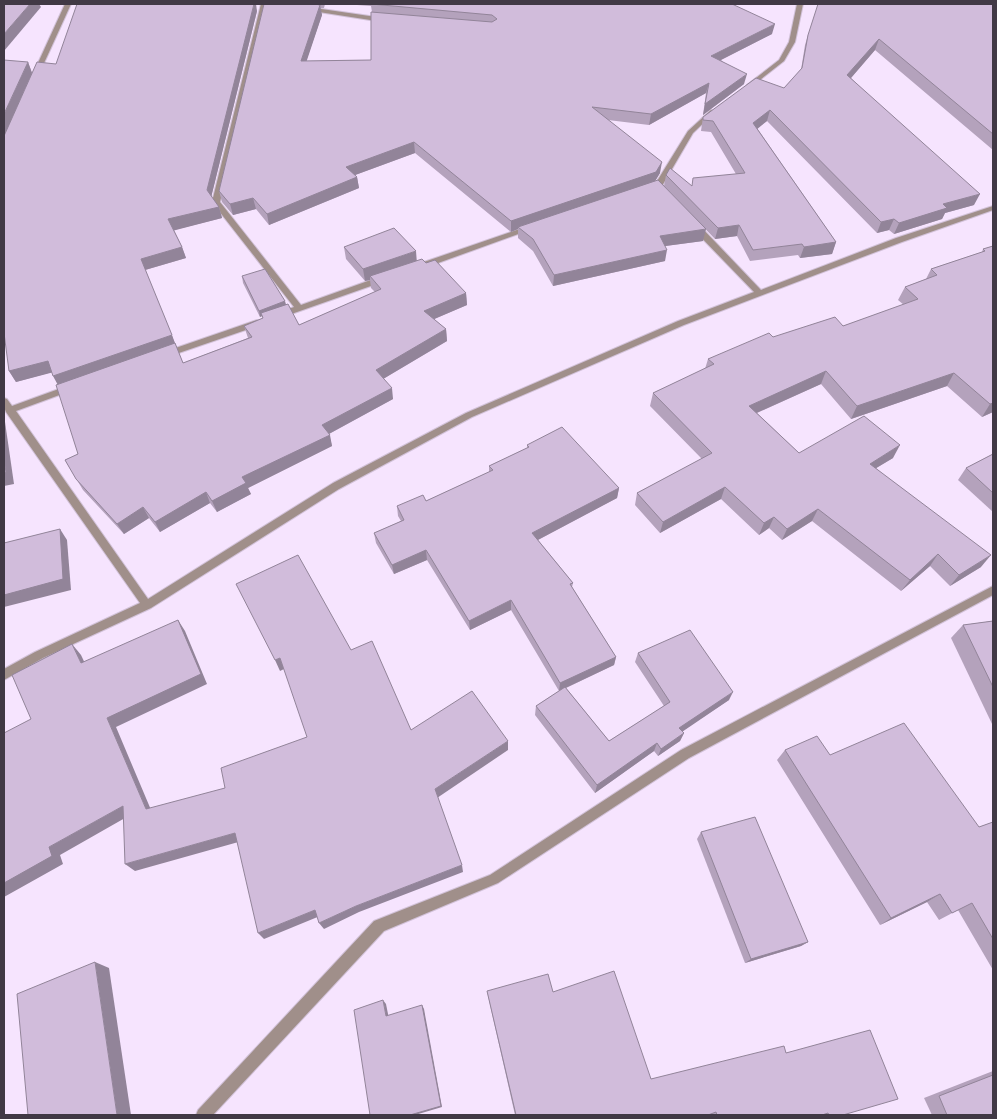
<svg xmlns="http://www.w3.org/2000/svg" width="997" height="1119" font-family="Manrope,sans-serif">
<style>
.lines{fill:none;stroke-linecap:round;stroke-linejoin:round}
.minor-casing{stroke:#d2c2d9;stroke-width:2}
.minor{fill:#a08f8a;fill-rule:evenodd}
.wall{fill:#b4a2bc}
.shaded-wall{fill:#928499}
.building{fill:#d1bcdb;stroke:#928499}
</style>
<rect width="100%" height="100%" fill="#f6e4fe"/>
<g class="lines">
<defs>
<g id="minor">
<polygon points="65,4 71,4 39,74 34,75 33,74"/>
<polygon points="261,4 267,4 220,202 301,305 379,277 382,276 386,279 385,281 280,318 277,317 277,313 294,307 212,202"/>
<polygon points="797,4 803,4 795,42 784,61 751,87 747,87 747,85 779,60 789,42"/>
<polygon points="308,7 383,18 386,20 383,22 306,10 306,8"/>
<polygon points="711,110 716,111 693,133 662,186 666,191 659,193 654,186 688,131"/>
<polygon points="993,206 993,210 902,242 684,325 472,417 339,489 151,608 43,658 4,680 4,669 35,652 140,603 6,412 4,407 4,398 7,399 12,406 67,386 73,386 74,388 73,390 16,411 148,599 333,483 466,413 678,321 754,292 693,229 693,225 699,225 761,290 896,238"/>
<polygon points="528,226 534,226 535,228 427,267 424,267 420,265 421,263"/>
<polygon points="257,320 260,321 260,325 170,356 167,357 163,354 164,352"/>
<polygon points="993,586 993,595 689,758 498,883 384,931 213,1115 196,1115 198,1110 374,921 490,875 681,750"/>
</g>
</defs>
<!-- minor casing -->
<use href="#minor" class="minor-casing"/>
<!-- minor -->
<use href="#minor" class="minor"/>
</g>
<!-- wall -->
<g class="wall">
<polygon points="264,4 325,4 324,8 320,8 322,15 306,61 371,60 372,12 371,6 343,4 732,4 772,34 721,60 744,84 703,115 706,93 649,125 608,120 660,173 655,181 703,241 665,246 665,261 553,286 533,251 518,238 518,229 511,232 415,153 355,175 357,177 359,188 269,225 256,209 233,215 222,202 219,191"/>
<polygon points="993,4 993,150 875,50 851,78 974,205 945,213 942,219 894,234 889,230 877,233 767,121 757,128 836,242 832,254 800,258 798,255 750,261 737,236 715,239 664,186 666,175 692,186 736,174 711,132 701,131 703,117 784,88 801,70 805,45 808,35"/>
<polygon points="257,11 211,197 219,207 222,218 174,230 182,247 186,258 145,270 183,363 248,338 244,326 263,318 262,316 260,317 243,283 242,276 286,305 299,325 375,292 371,288 370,280 365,281 346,259 344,247 417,260 426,263 466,293 467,305 434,319 446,329 447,341 383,379 393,399 329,434 332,446 248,488 251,494 217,512 210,503 160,532 149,518 124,534 83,490 65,460 78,454 58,384 52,372 16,382 9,371 28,62 32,73 56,64"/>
<polygon points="993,246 993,412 982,417 947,386 851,419 821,384 757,413 799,453 893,458 876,468 981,567 950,586 930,566 901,591 812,521 782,540 769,528 759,535 721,499 660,533 635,505 637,493 702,459 650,406 653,393 705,369 708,359 773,337 843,326 904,305 898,300 905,287 926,279 931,269 982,252 983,249"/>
<polygon points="527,445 619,488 617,498 538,540 573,583 572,587 616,657 614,665 566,688 609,741 664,706 635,662 638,653 729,700 682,731 684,733 680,741 658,756 654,751 595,793 535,715 536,706 559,691 511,610 470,630 427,560 394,574 376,543 374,533 401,521 398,516 397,506 426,501 489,472 489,466 527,448"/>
<polygon points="993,454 993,512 958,480 966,468"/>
<polygon points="993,621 993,726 951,638 963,625"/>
<polygon points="785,750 830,755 979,827 993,822 993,970 958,910 939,920 927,902 880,925 777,760"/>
<polygon points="701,832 808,942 801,946 745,963 697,839"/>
<polygon points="487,991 553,992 651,1079 786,1053 843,1115 515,1115 488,996"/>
<polygon points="993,1071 993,1115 932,1115 924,1098"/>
</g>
<!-- shaded-wall -->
<g class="shaded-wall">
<polygon points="30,4 39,4 41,7 4,51 4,34"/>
<polygon points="254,4 256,4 257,11 210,202 207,190"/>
<polygon points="320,5 322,15 303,72 301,61"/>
<polygon points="775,24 772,34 709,66 711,56"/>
<polygon points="879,39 875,50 844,86 847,75"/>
<polygon points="28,62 32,73 4,137 4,114"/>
<polygon points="747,74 744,84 703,115 705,104"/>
<polygon points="709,83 706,93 649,125 651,114"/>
<polygon points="770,110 767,121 751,134 753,123"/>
<polygon points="414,142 415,153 347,178 346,167"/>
<polygon points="662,162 660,173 654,183 518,227 518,229 511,232 511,221"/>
<polygon points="357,177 359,188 269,225 267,214"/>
<polygon points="980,194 974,205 945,213 942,219 894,234 899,223 943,204"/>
<polygon points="253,198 256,209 233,215 230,204"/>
<polygon points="219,207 222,218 172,231 168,219"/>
<polygon points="894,219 889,230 877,233 881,222"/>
<polygon points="739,225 737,236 715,239 718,228"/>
<polygon points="706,229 703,241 658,247 660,236"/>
<polygon points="836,242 832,254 800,258 804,247"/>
<polygon points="182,247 186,258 145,270 141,259"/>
<polygon points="667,250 665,261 553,286 554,275"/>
<polygon points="416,251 417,264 370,276 370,280 365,281 363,269"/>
<polygon points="466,293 467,305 425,323 424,311"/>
<polygon points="285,301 287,308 261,313 262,316 260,317 259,311"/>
<polygon points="446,329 447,341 378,382 376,370"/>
<polygon points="172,335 176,346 59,387 53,376"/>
<polygon points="48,361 54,372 16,382 9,371"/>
<polygon points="826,371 821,384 745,418 749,406"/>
<polygon points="954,373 947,386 851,419 857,406"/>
<polygon points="392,388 393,399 325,436 322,425"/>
<polygon points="993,403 993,412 982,417 990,404"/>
<polygon points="4,415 14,484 4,486"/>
<polygon points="330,435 332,446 248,488 251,494 217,512 212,501 242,477"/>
<polygon points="900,445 893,458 863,476 870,464"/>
<polygon points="725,487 721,499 660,533 663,522"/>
<polygon points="619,488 617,498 532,543 532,533"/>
<polygon points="206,492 210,503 160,532 155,522"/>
<polygon points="143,507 149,518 124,534 117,524"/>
<polygon points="818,509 812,521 782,540 787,529"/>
<polygon points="774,517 769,528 759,535 764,523"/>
<polygon points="60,529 67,540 71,590 4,607 4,595"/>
<polygon points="426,550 427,560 394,574 392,565"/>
<polygon points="938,554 930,566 901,591 910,580"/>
<polygon points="991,555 981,567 950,586 959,575"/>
<polygon points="511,600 511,610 470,630 469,621"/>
<polygon points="178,620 185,631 207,684 116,727 154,817 146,809 107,718"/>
<polygon points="72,644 81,655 90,674 81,663"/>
<polygon points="616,657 614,665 559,691 560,683"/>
<polygon points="280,658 284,669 280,671 275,660"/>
<polygon points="733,692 729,700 676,736 679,728"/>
<polygon points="684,733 680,741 658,756 661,749"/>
<polygon points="508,741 508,750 437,798 435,789"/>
<polygon points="657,743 654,751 595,793 597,785"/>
<polygon points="123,806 132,814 60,855 63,864 4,897 4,883 49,847"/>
<polygon points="235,833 242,841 135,871 125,864"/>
<polygon points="462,865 463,872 359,912 324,929 319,923 356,906"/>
<polygon points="940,894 927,902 880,925 891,918"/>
<polygon points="315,910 320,916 264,939 258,933"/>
<polygon points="808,942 801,946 745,963 751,959"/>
<polygon points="95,962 109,968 131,1115 117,1115"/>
<polygon points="383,1000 386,1004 389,1019 386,1016"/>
<polygon points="422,1005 424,1009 442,1107 415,1115 410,1115"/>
</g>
<!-- building -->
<g class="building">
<polygon points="4,4 30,4 4,34"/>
<polygon points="77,4 254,4 207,190 219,207 168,219 182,247 141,259 172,335 53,376 48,361 9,371 4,333 4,136 37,62 56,64"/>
<polygon points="264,4 315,4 320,5 301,61 371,60 371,12 492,22 497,19 492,15 371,4 732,4 775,24 711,56 747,74 705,104 709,83 651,114 592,107 662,162 656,172 511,221 414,142 346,167 357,177 267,214 253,198 230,204 219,191"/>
<polygon points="818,4 993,4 993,134 879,39 847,75 980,194 943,204 947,208 899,223 894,219 881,222 770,110 753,123 836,242 804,247 802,244 753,250 739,225 718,228 666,175 670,168 692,186 693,178 745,173 713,121 703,120 703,117 756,78 784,88 802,68 808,35"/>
<polygon points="4,60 28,62 4,114"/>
<polygon points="658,180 706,229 660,236 667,250 554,275 533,239 518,227"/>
<polygon points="394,228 416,251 363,269 344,247"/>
<polygon points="993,246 993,403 990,404 954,373 857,406 826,371 749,406 799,453 864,416 900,445 870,464 991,555 959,575 938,554 910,580 818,509 787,529 774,517 764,523 725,487 663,522 637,493 712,453 653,393 714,364 708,359 769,333 773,337 835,317 843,326 918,299 905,287 937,275 931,269 985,251 983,249"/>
<polygon points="422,259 426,263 435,260 466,293 424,311 446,329 376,370 392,388 322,425 330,435 242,477 246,483 212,501 206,492 155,522 143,507 117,524 76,479 65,460 78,454 56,385 175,343 183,363 252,337 244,326 263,318 261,313 288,304 299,325 381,289 370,276"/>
<polygon points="265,269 285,301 259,311 242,276"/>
<polygon points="562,427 619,488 532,533 573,583 570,584 616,657 560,683 511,600 469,621 426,550 392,565 374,533 404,520 397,506 423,495 426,501 493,470 489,466 529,447 527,445"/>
<polygon points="993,454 993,493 966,468"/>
<polygon points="4,460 6,472 4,473"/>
<polygon points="60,529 63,579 4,595 4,543"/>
<polygon points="298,555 351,650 372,641 411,730 472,691 508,741 435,789 462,865 356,906 319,923 315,910 258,933 235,833 125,864 123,806 49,847 52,856 4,883 4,733 31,719 12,675 72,644 81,663 178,620 201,674 107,718 146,809 225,788 221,768 307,737 280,658 275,660 236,584"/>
<polygon points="993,621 993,687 963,625"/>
<polygon points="690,630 733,692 679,728 684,733 661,749 657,743 597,785 536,706 565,687 609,741 670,702 638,653"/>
<polygon points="904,723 979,827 993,822 993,939 972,903 952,913 940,894 891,918 785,750 817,736 830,755"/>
<polygon points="755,817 808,942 751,959 701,832"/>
<polygon points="95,962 117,1115 28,1115 17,994"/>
<polygon points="614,971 651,1079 784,1046 786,1053 870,1030 898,1099 843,1115 829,1115 828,1113 822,1115 717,1115 716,1112 708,1115 516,1115 487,991 548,974 553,992"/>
<polygon points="383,1000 386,1016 422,1005 441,1106 410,1115 370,1115 354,1010"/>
<polygon points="993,1075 993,1115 947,1115 939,1096"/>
</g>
<!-- border -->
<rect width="997" height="1119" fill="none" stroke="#413945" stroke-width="10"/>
</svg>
